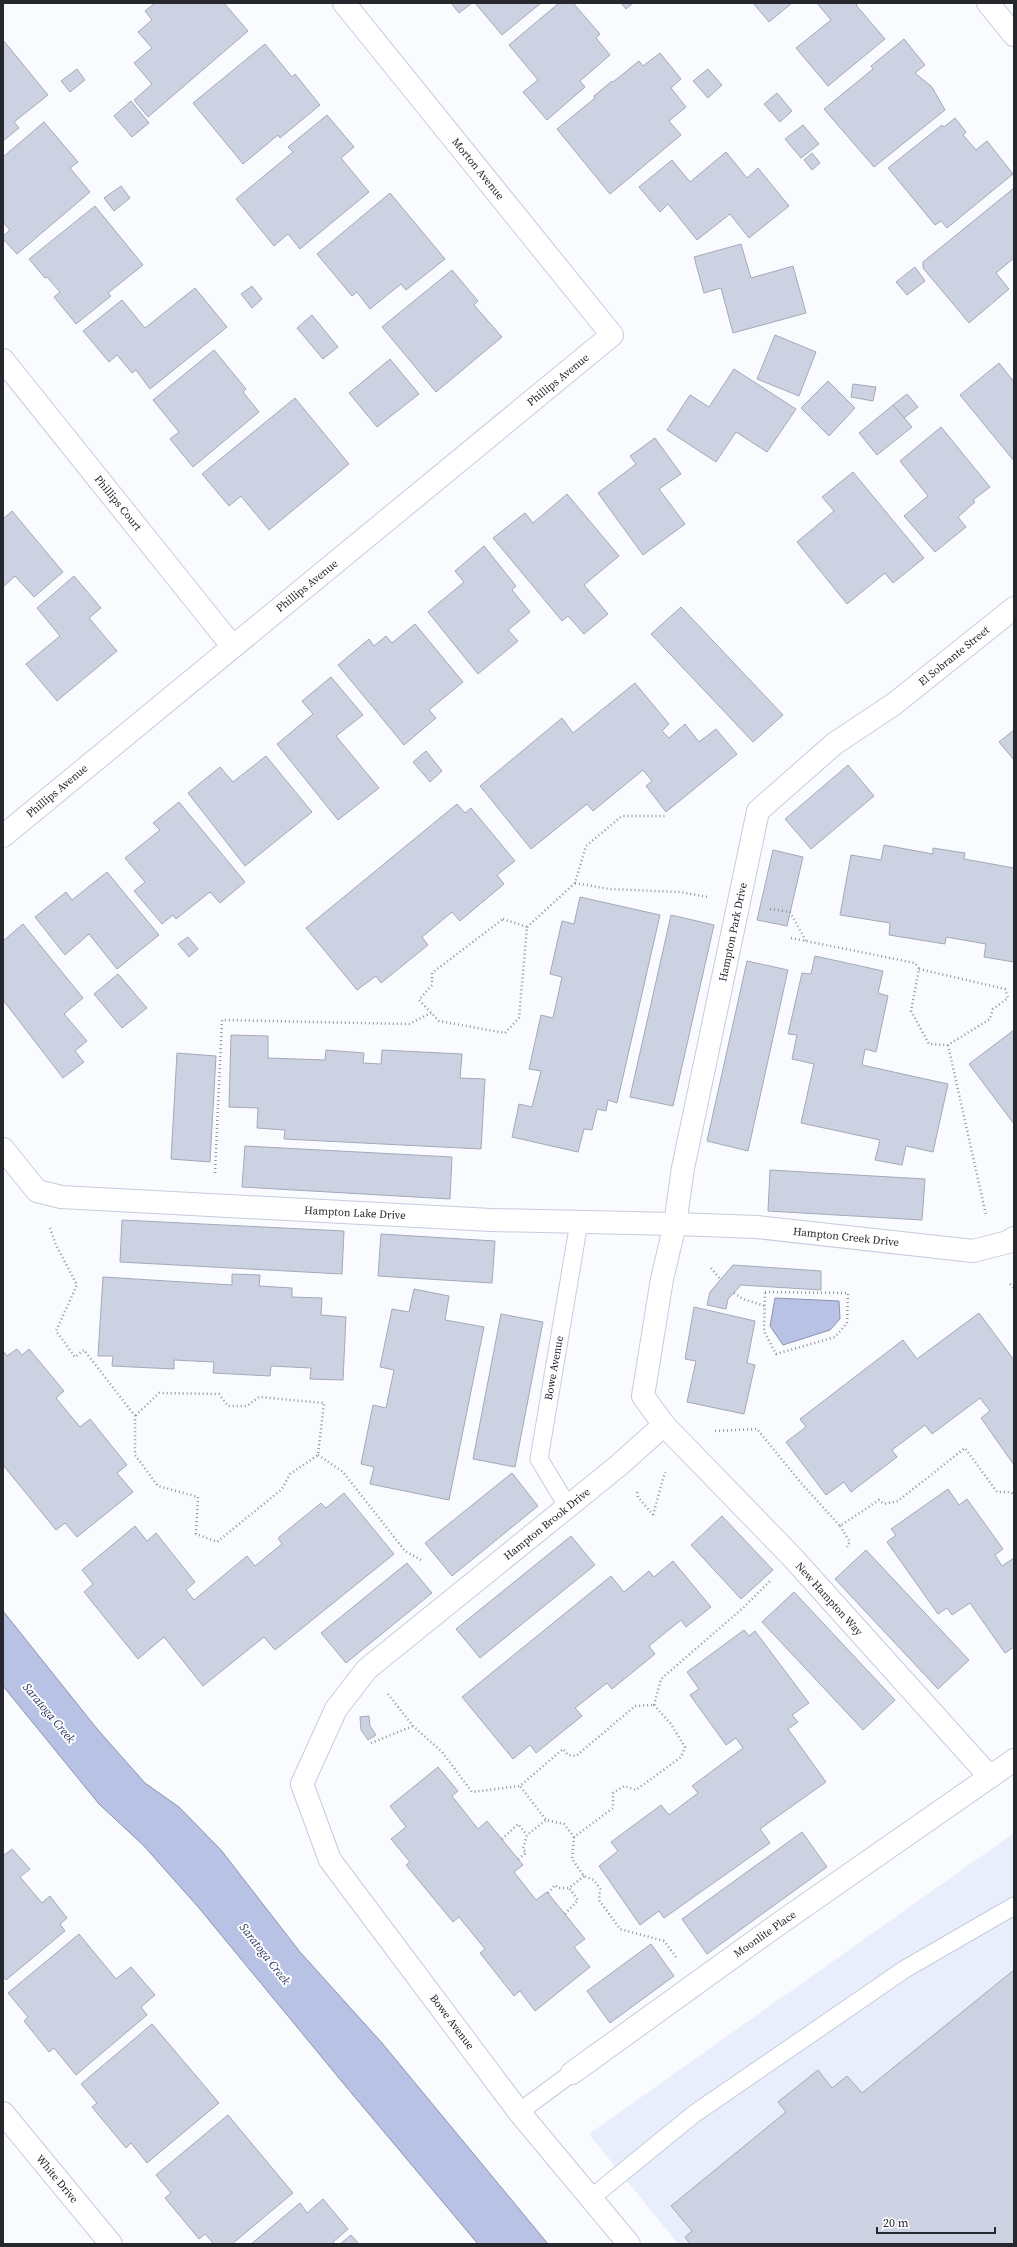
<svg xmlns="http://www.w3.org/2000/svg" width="1017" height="2247" font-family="'Source Serif 4',serif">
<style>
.built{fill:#e9eefc}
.water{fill:#b7c2e5;stroke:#8c94ae}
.building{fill:#cdd2e3;stroke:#a3a9b9}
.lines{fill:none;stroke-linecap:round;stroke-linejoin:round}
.service-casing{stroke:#c6ccdd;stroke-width:19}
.minor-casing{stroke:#c6ccdd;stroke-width:24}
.path{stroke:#939599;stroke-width:2.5;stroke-dasharray:1 3;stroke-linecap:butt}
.service{stroke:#fff;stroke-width:17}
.minor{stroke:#fff;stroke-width:22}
.labels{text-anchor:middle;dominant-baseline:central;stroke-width:4;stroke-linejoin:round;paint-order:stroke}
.street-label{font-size:11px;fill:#26282e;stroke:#fff}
.water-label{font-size:12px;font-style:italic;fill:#27325f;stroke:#fff}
</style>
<rect width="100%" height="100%" fill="#f9fbfe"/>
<!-- built -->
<polygon class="built" points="1014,1833 1014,2244 678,2244 589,2134"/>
<!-- water -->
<g class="water">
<polygon points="775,1298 839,1301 840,1319 830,1330 783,1345 770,1326"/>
<polygon points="3,1611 98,1730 145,1783 179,1807 221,1850 300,1952 382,2043 548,2244 478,2244 343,2083 199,1908 144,1846 99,1804 3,1686"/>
</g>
<!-- building -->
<g class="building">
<polygon points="155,3 224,3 248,31 148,117 134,100 152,84 134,63 152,48 138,32 152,20 145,11"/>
<polygon points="451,3 472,3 459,13"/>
<polygon points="475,3 541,3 502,35"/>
<polygon points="559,3 573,3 600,34 596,38 610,55 580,81 585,87 547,120 523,92 538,80 509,45"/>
<polygon points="621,3 633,3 626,9"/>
<polygon points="753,3 792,3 769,22"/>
<polygon points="817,3 858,3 856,5 885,39 828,86 796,48 831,20"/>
<polygon points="904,39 925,65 915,73 932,87 945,110 874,167 824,109 873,69 871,66"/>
<polygon points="3,40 48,95 14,122 19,128 3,141"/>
<polygon points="265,44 292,77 295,74 320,105 280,138 278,135 243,164 193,103"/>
<polygon points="660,53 681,79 671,88 686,107 669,121 681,135 610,194 557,129 595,98 594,96 612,81 613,82 639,61 643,66"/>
<polygon points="77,69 85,80 70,92 61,81"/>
<polygon points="708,69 722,85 708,98 693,81"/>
<polygon points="777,93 792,111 780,122 764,104"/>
<polygon points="131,101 149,123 132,137 114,116"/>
<polygon points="327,115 354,147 341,158 369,192 300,249 288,234 274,246 236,199 293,152 288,147"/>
<polygon points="955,118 966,132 963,135 976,150 987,141 1013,174 947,228 941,221 935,225 888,168 942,125 944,127"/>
<polygon points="44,122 78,162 70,168 90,192 17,254 3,239 3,236 10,230 3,222 3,157"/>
<polygon points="803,125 819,144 801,158 785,139"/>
<polygon points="726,152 747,178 758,168 789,206 749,238 730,214 697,240 668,204 660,212 639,187 672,160 690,182"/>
<polygon points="812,153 820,163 812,170 804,160"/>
<polygon points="121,186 130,198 114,211 104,198"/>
<polygon points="1014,188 1014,258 996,273 1009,289 969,323 923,268 923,262"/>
<polygon points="390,193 445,259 406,290 401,284 370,309 357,292 352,296 317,254"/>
<polygon points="95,206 143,265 108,293 111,296 76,324 54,297 60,292 47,277 45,278 29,259"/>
<polygon points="741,244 751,278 793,266 806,313 733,333 721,288 704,293 694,257"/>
<polygon points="915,267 925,281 907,295 896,282"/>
<polygon points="452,270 478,301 474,305 502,337 436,392 382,327"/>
<polygon points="252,286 262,299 252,308 241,294"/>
<polygon points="195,288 227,327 150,389 136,370 132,373 117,355 109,362 83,331 122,300 145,328"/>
<polygon points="312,315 338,347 323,359 297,328"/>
<polygon points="775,335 816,352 799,396 757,379"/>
<polygon points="214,350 246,389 243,392 259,412 193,467 170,439 179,432 153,400"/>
<polygon points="390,359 419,394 377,427 349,393"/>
<polygon points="999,363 1014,382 1014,461 960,395"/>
<polygon points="734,369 796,409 767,452 736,432 716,462 667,430 690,395 709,407"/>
<polygon points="828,381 855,408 829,436 801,408"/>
<polygon points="853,384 876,387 873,401 851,397"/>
<polygon points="907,394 918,407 904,418 893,405"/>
<polygon points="295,398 349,464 269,530 241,496 229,506 202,474"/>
<polygon points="893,405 912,427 877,455 859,433"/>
<polygon points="941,427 990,487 973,500 975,502 958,517 966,527 935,552 904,516 928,496 900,461"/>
<polygon points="655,438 681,474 659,489 685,524 643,555 598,493 636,464 630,456"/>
<polygon points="853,472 924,558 893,583 885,573 847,604 797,542 834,511 822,497"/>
<polygon points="567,494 619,556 584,585 608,614 584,634 568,616 562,621 493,538 525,513 533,523"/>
<polygon points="12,511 63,572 34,597 15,576 3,587 3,519"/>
<polygon points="484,546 516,586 512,590 530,612 508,630 518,641 478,674 428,612 464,582 455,571"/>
<polygon points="74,576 101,608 89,618 117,651 57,701 26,664 60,636 37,608"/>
<polygon points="681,607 783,715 753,742 651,634"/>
<polygon points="415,624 463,682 429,710 436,718 404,745 338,665 369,639 374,646 386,636 392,643"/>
<polygon points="331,677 363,715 336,736 379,788 338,820 277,744 313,714 302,701"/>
<polygon points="635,683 669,724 662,731 669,738 685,724 699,742 716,729 737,754 666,812 646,786 652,781 643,770 593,811 587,804 531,849 480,786 562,718 573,733"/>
<polygon points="1014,730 1014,760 999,742"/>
<polygon points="426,751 442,771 430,782 413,762"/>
<polygon points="266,756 312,812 245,866 188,793 220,767 233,782"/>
<polygon points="848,765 874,796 811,849 785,819"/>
<polygon points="179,802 245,882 220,903 210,892 176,919 173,915 162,924 134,891 145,882 125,858 160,830 153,823"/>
<polygon points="457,804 465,813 471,808 515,861 497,875 504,884 460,921 452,912 422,937 428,945 381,983 376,976 357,990 306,928"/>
<polygon points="884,845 933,854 933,848 965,853 964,859 1014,868 1014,962 984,957 986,944 946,937 945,944 889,935 890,923 840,915 851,855 881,860"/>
<polygon points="773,850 803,857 787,926 757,920"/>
<polygon points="107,872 159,935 117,969 89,934 65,955 35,917 66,892 72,900"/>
<polygon points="580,897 660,915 617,1103 608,1100 606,1111 597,1109 592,1130 584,1129 578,1152 512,1137 519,1104 532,1107 541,1071 529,1069 541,1015 553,1018 562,977 550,974 562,921 574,924"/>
<polygon points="671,915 714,925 673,1106 630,1097"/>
<polygon points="23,924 83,998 64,1014 87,1041 75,1051 84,1062 63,1078 3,1000 3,941"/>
<polygon points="188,937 198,949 189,957 178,944"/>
<polygon points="815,956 883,971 878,993 888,996 876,1052 865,1049 862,1065 948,1084 933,1152 906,1146 902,1165 875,1160 880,1140 801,1123 814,1064 792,1059 797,1035 788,1034 802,973 811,974"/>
<polygon points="747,961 788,970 748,1151 707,1141"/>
<polygon points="118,974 147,1008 122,1028 94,994"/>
<polygon points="1014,1030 1014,1124 969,1064"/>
<polygon points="231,1035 268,1036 268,1058 325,1060 326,1050 364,1053 363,1063 381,1064 382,1050 462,1054 460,1078 485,1079 481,1149 284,1139 285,1130 257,1128 258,1108 229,1107"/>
<polygon points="177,1053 216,1056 210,1162 171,1159"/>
<polygon points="245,1146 452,1157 450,1199 242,1187"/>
<polygon points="770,1170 925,1179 922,1220 768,1211"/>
<polygon points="122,1220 344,1231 342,1274 120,1262"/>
<polygon points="381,1234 495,1241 492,1283 378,1276"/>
<polygon points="733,1265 821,1271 821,1290 741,1285 728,1299 726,1309 707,1305 710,1292"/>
<polygon points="232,1274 260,1275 259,1286 292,1288 292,1297 322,1298 321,1315 346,1317 343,1380 310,1379 311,1368 271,1366 270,1376 213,1373 214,1362 174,1360 174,1369 112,1366 113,1356 98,1356 103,1277 232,1285"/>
<polygon points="414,1289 449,1296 445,1320 484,1327 449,1500 370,1484 374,1467 361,1464 373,1405 386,1408 394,1370 380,1367 392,1309 409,1312"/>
<polygon points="694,1307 755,1321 747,1363 755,1365 744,1414 687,1402 696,1361 685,1359"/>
<polygon points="979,1313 1014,1360 1014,1465 981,1418 990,1411 980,1398 932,1434 925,1425 892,1450 897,1457 851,1492 844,1482 826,1495 786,1442 806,1427 800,1419 903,1340 917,1359"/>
<polygon points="501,1314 543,1322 515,1467 473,1459"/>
<polygon points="17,1349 22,1355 29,1349 64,1391 56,1398 80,1427 90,1419 127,1465 117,1473 133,1492 77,1537 65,1523 56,1530 3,1465 3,1351 7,1356"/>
<polygon points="512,1473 538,1506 452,1576 425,1543"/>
<polygon points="948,1489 959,1505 967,1499 1003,1549 995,1555 1002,1566 1014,1558 1014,1647 1005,1653 970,1603 952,1615 947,1608 938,1614 887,1542 896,1535 891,1529"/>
<polygon points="344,1493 394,1554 275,1650 264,1637 203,1686 164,1637 138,1659 84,1592 93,1584 82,1570 135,1526 147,1541 156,1533 195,1582 186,1590 194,1600 247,1556 255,1566 282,1544 278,1538 321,1503 326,1508"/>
<polygon points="722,1516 773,1570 741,1599 691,1545"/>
<polygon points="571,1536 595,1565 480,1658 456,1629"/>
<polygon points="866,1550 969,1660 938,1689 835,1579"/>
<polygon points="673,1561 711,1607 686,1627 681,1620 649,1646 655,1654 612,1689 607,1683 575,1708 582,1716 536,1753 530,1745 513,1759 462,1697 611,1576 624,1592 649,1571 654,1577"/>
<polygon points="407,1563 432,1593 346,1663 321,1633"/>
<polygon points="794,1592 895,1700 863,1730 762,1622"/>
<polygon points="744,1630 749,1636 755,1631 809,1703 792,1715 798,1722 788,1729 826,1782 760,1829 770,1843 664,1918 659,1911 640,1925 599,1866 618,1851 611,1842 661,1805 669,1815 698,1793 692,1786 743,1748 736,1738 726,1745 690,1695 699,1689 687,1672"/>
<polygon points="369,1716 370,1726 376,1735 368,1740 361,1730 360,1717"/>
<polygon points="438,1767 458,1791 452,1796 478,1829 487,1821 523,1865 514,1872 536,1900 547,1892 585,1939 574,1947 590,1967 535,2011 520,1991 514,1996 480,1953 485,1949 459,1917 453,1922 406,1865 410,1862 391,1839 406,1827 390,1806"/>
<polygon points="802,1832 827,1867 707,1954 682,1919"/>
<polygon points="12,1849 30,1869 20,1877 42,1903 50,1896 67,1918 60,1924 65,1931 6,1980 3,1976 3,1856"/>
<polygon points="79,1934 116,1979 131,1967 155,1995 141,2007 147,2015 76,2075 54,2048 49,2052 24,2021 28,2017 8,1993"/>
<polygon points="651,1944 674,1976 610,2023 587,1991"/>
<polygon points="1014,1970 1014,2244 690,2244 685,2237 692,2231 671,2206 786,2112 778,2102 818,2070 832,2088 847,2076 862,2093"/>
<polygon points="152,2024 219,2103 147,2163 131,2143 126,2148 92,2107 97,2103 81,2084"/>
<polygon points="228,2115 293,2193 232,2244 214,2244 205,2234 199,2239 165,2198 171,2193 156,2175"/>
<polygon points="323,2199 348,2229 333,2242 334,2244 251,2244 300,2203 307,2213"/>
<polygon points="351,2235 359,2244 340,2244"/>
</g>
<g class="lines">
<defs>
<g id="service">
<polyline points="568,1507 539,1459 579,1222"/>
<polyline points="519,2112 572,2073"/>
<polyline points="591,2198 694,2114 905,1969 1014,1906"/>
</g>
<g id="minor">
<polyline points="988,3 1014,35"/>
<polyline points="3,360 233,647"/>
<polyline points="3,836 612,335 344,3"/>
<polyline points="3,1149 37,1191 61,1197 491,1220 675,1224 757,1227 973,1251 1008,1242 1014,1238"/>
<polyline points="664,1425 793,1558 990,1777"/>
<polyline points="572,2073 780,1923 1014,1760"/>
<polyline points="3,2113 111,2244"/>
<polyline points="629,2244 519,2112 330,1860 302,1784 336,1709 367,1669 618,1466 664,1425 643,1396 662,1279 675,1224 683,1168 758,811 834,744 894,704 1014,608"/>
</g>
</defs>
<!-- service casing -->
<use href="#service" class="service-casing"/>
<!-- minor casing -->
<use href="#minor" class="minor-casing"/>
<!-- path -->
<g class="path">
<polyline points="575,883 609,889 680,892 708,897"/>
<polyline points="770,909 790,912 806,941"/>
<polygon points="503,919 527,927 519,1018 505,1033 439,1021 419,1000 432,985 432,973"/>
<polyline points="527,927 575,883 586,846 622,816 667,816"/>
<polyline points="791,938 915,963 919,969"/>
<polygon points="919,969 1005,989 1008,998 993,1009 990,1019 948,1045 929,1044 911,1011"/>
<polyline points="948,1045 986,1215"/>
<polyline points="215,1173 222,1020 409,1024 431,1013"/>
<polyline points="50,1228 56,1245 77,1285 56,1331 75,1357 84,1350 135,1416 135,1455 158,1486 198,1497 196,1534 217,1542 282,1489 290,1474 318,1455 324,1403 259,1397 247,1406 228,1406 219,1394 159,1393 135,1416"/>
<polyline points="711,1268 721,1280"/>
<polyline points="1010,1284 1014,1288"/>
<polygon points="765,1292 848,1293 847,1323 835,1337 776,1354 764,1331"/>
<polyline points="734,1293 743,1299 765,1306"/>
<polyline points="715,1431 757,1429 801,1483 840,1526 879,1500 884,1504 898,1501 965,1448 997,1492 1011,1492 1014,1496"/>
<polyline points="318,1455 343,1472 405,1551 421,1560"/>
<polyline points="637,1492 638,1497 653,1515"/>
<polyline points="653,1515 665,1472"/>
<polyline points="840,1526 850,1542 847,1547"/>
<polyline points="388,1694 413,1726 442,1752 472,1792 520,1786"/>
<polygon points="654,1705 671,1724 685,1747 681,1757 636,1790 624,1786 613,1793 613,1808 574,1837 564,1824 546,1820 520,1786 563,1749 568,1755 576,1756 635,1706"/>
<polyline points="654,1705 661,1679 744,1607 771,1580"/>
<polyline points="371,1743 413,1726"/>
<polyline points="574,1837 572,1859 584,1876 594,1880 600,1889 599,1900 620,1929 664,1941 676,1957"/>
<polyline points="502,1839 518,1824 527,1835"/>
<polyline points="518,1859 526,1853 523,1849 527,1835 546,1820"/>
<polyline points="548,1893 555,1885 558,1888 569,1888 584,1876"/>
<polyline points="565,1914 578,1900 569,1888"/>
</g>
<!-- service -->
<use href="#service" class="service"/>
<!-- minor -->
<use href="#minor" class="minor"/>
</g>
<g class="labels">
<!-- street labels -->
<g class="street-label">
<text transform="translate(478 169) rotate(51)">Morton Avenue</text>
<text transform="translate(558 380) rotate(-39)">Phillips Avenue</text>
<text transform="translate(118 503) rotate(51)">Phillips Court</text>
<text transform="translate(307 586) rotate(-39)">Phillips Avenue</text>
<text transform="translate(954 656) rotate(-39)">El Sobrante Street</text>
<text transform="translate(57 791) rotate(-40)">Phillips Avenue</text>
<text transform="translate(733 932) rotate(-78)">Hampton Park Drive</text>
<text transform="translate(355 1213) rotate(3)">Hampton Lake Drive</text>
<text transform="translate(846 1237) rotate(6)">Hampton Creek Drive</text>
<text transform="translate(554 1368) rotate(-80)">Bowe Avenue</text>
<text transform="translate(547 1524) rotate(-39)">Hampton Brook Drive</text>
<text transform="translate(829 1599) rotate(48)">New Hampton Way</text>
<text transform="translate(765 1934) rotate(-35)">Moonlite Place</text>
<text transform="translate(452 2022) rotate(53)">Bowe Avenue</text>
<text transform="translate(57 2179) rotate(50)">White Drive</text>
</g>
<!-- water labels -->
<g class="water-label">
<text transform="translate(49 1713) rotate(50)">Saratoga Creek</text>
<text transform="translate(265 1954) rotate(52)">Saratoga Creek</text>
</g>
</g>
<!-- border -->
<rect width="1017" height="2247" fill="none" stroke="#26282e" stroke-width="8"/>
<!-- scale -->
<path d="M877 2227v6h118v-6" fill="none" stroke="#26282e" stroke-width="2"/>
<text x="883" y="2227" font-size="12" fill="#26282e" stroke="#ffffff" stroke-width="3" paint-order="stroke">20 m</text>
</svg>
